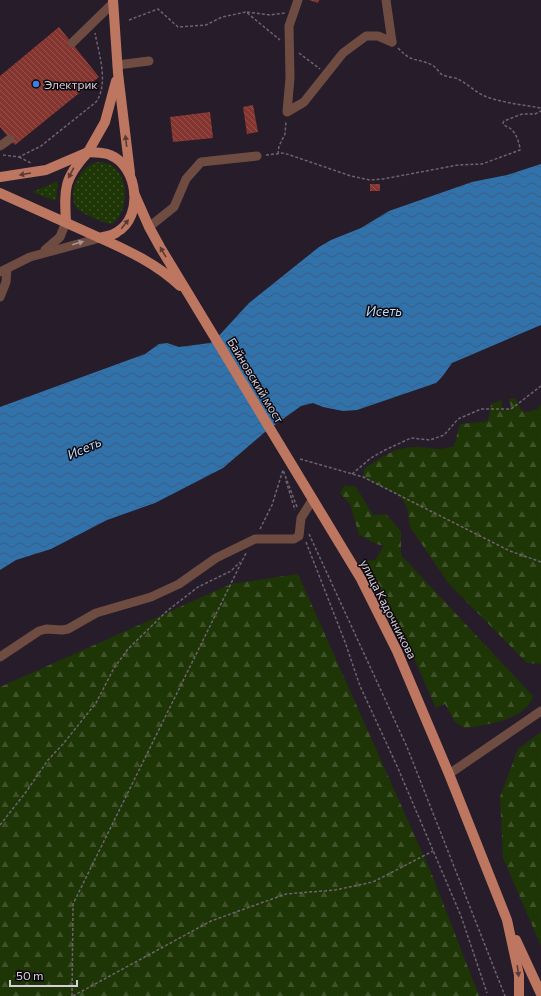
<svg xmlns="http://www.w3.org/2000/svg" width="541" height="996" font-family="Commissioner,sans-serif">
<style>
.grass{fill:url(#grass-dots)}
.forest{fill:url(#forest-firs)}
.water{fill:url(#water-waves)}
.building{fill:url(#building-back-hatch)}
.lines{fill:none;stroke-linecap:round;stroke-linejoin:round}
.path{stroke:#6d6470;stroke-width:1.5;stroke-dasharray:3 2;stroke-linecap:butt}
.minor{stroke:#6f4c41;stroke-width:9}
.major{stroke:#bd7760;stroke-width:10}
.oneway{fill:#5c3a33}
.oneway2{fill:#a89495}
.shop-dot{fill:#3f7fe0;stroke:#0d080e;stroke-width:1.5}
.labels{text-anchor:middle;dominant-baseline:central;stroke-width:3;stroke-linejoin:round;paint-order:stroke}
.poi-label{font-size:12px;fill:#d6cfd9;stroke:#0d080e;text-anchor:start}
.street-label{font-size:12px;fill:#d6cfd9;stroke:#0d080e}
.water-label{font-size:13px;font-style:italic;fill:#bcdcfd;stroke:#0d080e}
</style>
<defs>
<pattern id="grass-dots" width="8" height="8" patternUnits="userSpaceOnUse"><rect width="8" height="8" fill="#1e3505"/><path d="M2 2h.1M6 6h.1" fill="none" stroke="#3e5129" stroke-width="1.8" stroke-linecap="round"/></pattern>
<pattern id="forest-firs" width="22" height="20" patternUnits="userSpaceOnUse"><rect width="22" height="20" fill="#1e3505"/><path d="M5 1l3.5 6h-7zM16 11l3.5 6h-7z" fill="#3e5129"/></pattern>
<pattern id="water-waves" width="16" height="10" patternUnits="userSpaceOnUse"><rect width="16" height="10" fill="#3272ab"/><path d="M0 5q4-4 8 0t8 0" fill="none" stroke="#385d81"/></pattern>
<pattern id="building-back-hatch" width="6" height="6" patternUnits="userSpaceOnUse"><rect width="6" height="6" fill="#853530"/><path d="M-1 5l2 2M0 0l6 6M5-1l2 2" fill="none" stroke="#96514d"/></pattern>
</defs>
<rect width="100%" height="100%" fill="#271c2a"/>
<!-- grass -->
<g class="grass">
<path d="M97,162C129,161 133,208 112,224C105,224 80,213 76,207C67,192 80,166 97,162Z"/>
<polygon points="58,181 56,201 32,192"/>
</g>
<!-- forest -->
<g class="forest">
<path d="M515,398L522,411L527,412L538,409L541,404V664L527,663L449,584L410,527L407,507L400,496L363,477L364,469C383,456 395,446 420,447C436,448 436,451 454,446L460,424L488,421L491,404L501,400L503,411L511,408L509,399Z"/>
<path d="M345,485L356,487L373,515L386,514L401,531V555L533,696C526,720 486,725 464,728L455,722L445,704L436,708L403,634L366,561L375,560L384,546L376,544L359,535L350,504L340,493Z"/>
<polygon points="298,574 433,877 479,996 0,996 0,687 231,584"/>
<polygon points="541,732 541,946 503,858 500,797 518,749"/>
</g>
<!-- water -->
<polygon class="water" points="541,164 541,325 452,363 442,377 436,383 357,410 343,411 323,407 313,403 301,406 265,432 223,468 155,503 107,520 51,549 16,560 0,570 0,407 145,354 159,344 167,343 179,347 210,343 215,340 249,303 319,247 331,240 361,228 389,211 472,182 507,175"/>
<!-- building -->
<g class="building">
<polygon points="309,0 319,0 318,3"/>
<polygon points="59,27 99,77 15,145 0,127 0,76"/>
<polygon points="253,105 258,132 247,134 243,107"/>
<polygon points="210,112 213,138 173,142 170,117"/>
<rect x="370" y="184" width="10" height="7"/>
</g>
<g class="lines">
<!-- path -->
<g class="path">
<polyline points="247,12 270,15 285,13"/>
<polyline points="129,20 158,9 178,27 206,25 222,17 246,12 280,40"/>
<path d="M398,48C413,64 416,57 432,65C436,67 438,71 441,74C446,77 453,77 458,79C468,84 476,93 487,97C505,103 523,105 541,108"/>
<polyline points="299,53 320,69"/>
<polyline points="278,154 279,146 285,134 286,121"/>
<path d="M3,155L19,157L41,146L96,102C109,84 99,54 95,33"/>
<path d="M266,155L284,153L351,176L370,180L383,179L458,165L482,164L520,150C520,144 516,133 511,129C507,126 505,127 503,123L504,121L522,114H535L541,111"/>
<polyline points="19,157 31,163"/>
<polyline points="300,459 363,477 510,551 541,562"/>
<polyline points="352,474 371,458 385,450 411,438 430,440 444,435 458,419 481,409 511,409 541,386"/>
<polyline points="286,481 295,510"/>
<polyline points="260,529 272,505 283,470 297,507"/>
<polyline points="309,534 407,747 505,996"/>
<polyline points="306,542 345,642 360,686 397,766 461,916 487,993"/>
<polyline points="0,825 26,792 48,760 63,744 96,703 114,668 128,649 167,611 198,587 231,571 240,562"/>
<polyline points="72,996 73,904 246,553"/>
<polyline points="73,996 211,921 286,894 335,890 373,882 433,851"/>
</g>
<!-- minor -->
<g class="minor">
<polyline points="298,0 289,26 290,78 287,112 304,102 343,53 366,36 378,36 392,42"/>
<polyline points="386,0 392,42"/>
<polyline points="72,43 113,3"/>
<polyline points="117,65 149,61"/>
<polyline points="0,146 10,139"/>
<polyline points="149,227 174,207 186,179 201,162 257,156"/>
<polyline points="45,250 60,237 66,222"/>
<polyline points="0,272 30,257 100,238"/>
<polyline points="0,297 6,282 7,269"/>
<polyline points="0,657 39,631 46,629 62,630 68,629 96,613 151,597 179,584 216,558 255,539 294,539 299,536 301,518 313,499"/>
<polyline points="449,774 541,711"/>
</g>
<!-- major -->
<g class="major">
<polyline points="113,0 118,73 130,173"/>
<polyline points="0,177 46,170 88,152 105,122 116,81"/>
<path d="M0,193L100,238C106,236 112,236 117,232C144,217 138,166 110,155C103,152 95,153 88,152C64,178 64,188 66,222"/>
<polyline points="134,193 149,227 160,247 361,579 397,651 449,774 507,920 519,975 519,996"/>
<path d="M100,238C129,251 157,264 180,286"/>
<polyline points="516,940 541,994"/>
</g>
</g>
<!-- one-way arrows -->
<defs><path id="oneway-solid" d="M-6-.8H1V-3.2L6.5 0L1 3.2V.8H-6Z"/></defs>
<g class="oneway">
<use href="#oneway-solid" transform="translate(126 141) rotate(-97)"/>
<use href="#oneway-solid" transform="translate(71 173) rotate(118)"/>
<use href="#oneway-solid" transform="translate(25 174) rotate(170)"/>
<use href="#oneway-solid" transform="translate(125 224) rotate(-52)"/>
<use href="#oneway-solid" transform="translate(163 252) rotate(-120)"/>
<use href="#oneway-solid" transform="translate(518 971) rotate(82)"/>
</g>
<use class="oneway2" href="#oneway-solid" transform="translate(78 243) rotate(-16)"/>
<!-- markers -->
<circle class="shop-dot" cx="36" cy="84" r="4"/>
<g class="labels">
<!-- poi labels -->
<g class="poi-label">
<text x="44" y="84">Электрик</text>
</g>
<!-- street labels -->
<g class="street-label">
<text transform="translate(256 380) rotate(59)">Байновский мост</text>
<text transform="translate(389 609) rotate(63)">улица Кадочникова</text>
</g>
<!-- water labels -->
<g class="water-label">
<text x="384" y="311">Исеть</text>
<text transform="translate(84 448) rotate(-24)">Исеть</text>
</g>
</g>
<!-- scale -->
<path d="M10 980v6h67v-6" fill="none" stroke="#d6cfd9" stroke-width="2"/>
<text x="16" y="980" font-size="12" fill="#d6cfd9" stroke="#0d080e" stroke-width="3" paint-order="stroke">50 m</text>
</svg>
